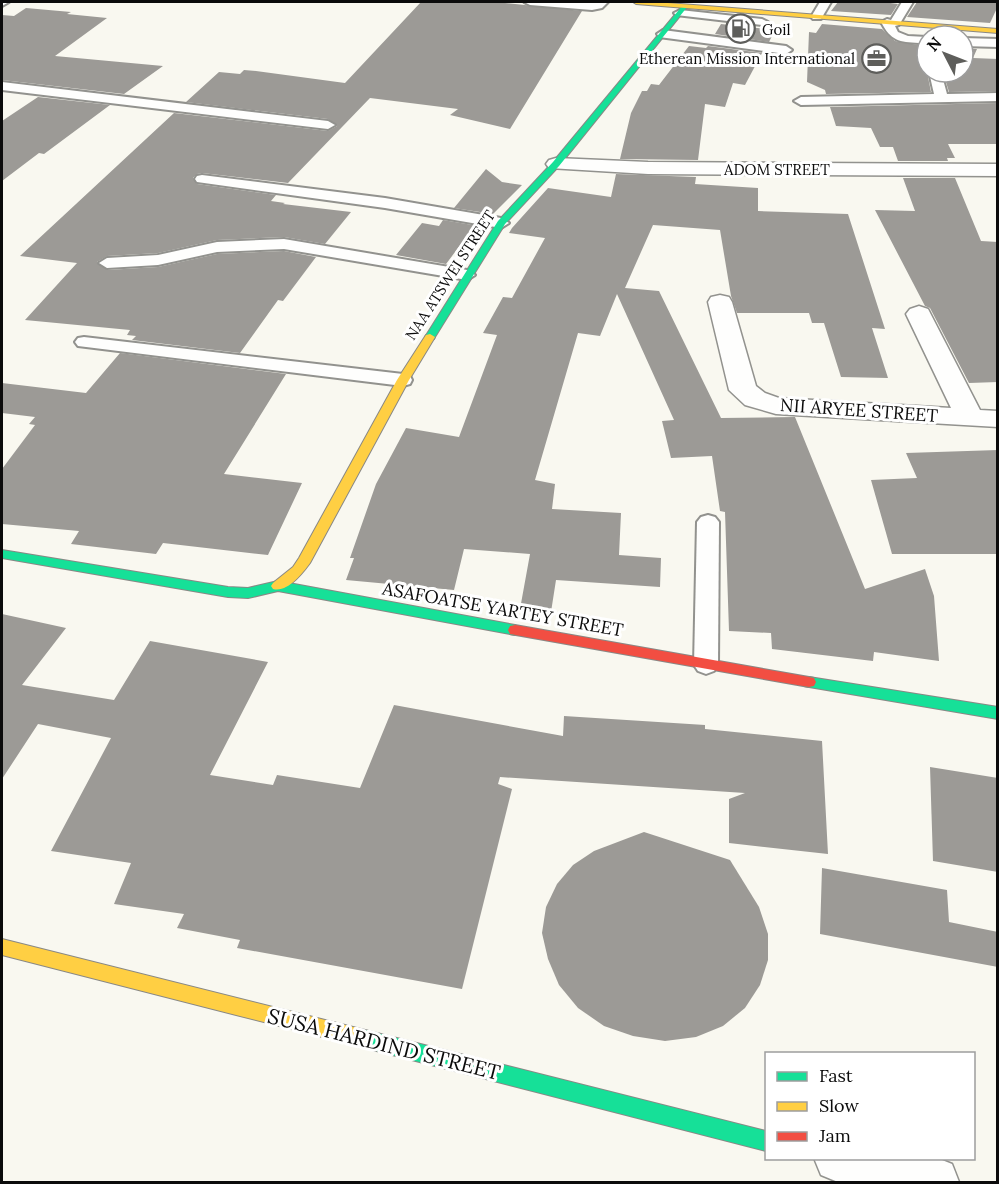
<svg xmlns="http://www.w3.org/2000/svg" width="999" height="1184" font-family="Lora,serif">
<style>
.building{fill:#9c9a96}
.lines{fill:none;stroke-linecap:round;stroke-linejoin:round}
.lane-casing{stroke:#92928e;stroke-width:4}
.street-casing{stroke:#92928e;stroke-width:3}
.fast-casing{stroke:#898885;stroke-width:2}
.slow-casing{stroke:#898885;stroke-width:2}
.jam-casing{stroke:#898885;stroke-width:2}
.lane{fill:#fefefd;fill-rule:evenodd}
.street{fill:#fefefd;fill-rule:evenodd}
.fast{fill:#16e098;fill-rule:evenodd}
.slow{fill:#ffcf43;fill-rule:evenodd}
.jam{fill:#f24e42;fill-rule:evenodd}
.labels{text-anchor:middle;dominant-baseline:central;stroke-width:6;stroke-linejoin:round;paint-order:stroke}
.far-poi-label{font-size:15px;fill:#0b0b0b;stroke:#fff;text-anchor:start}
.far-street-label{font-size:15px;fill:#0b0b0b;stroke:#fff}
.street-label{font-size:18px;fill:#0b0b0b;stroke:#fff}
.near-street-label{font-size:21px;fill:#0b0b0b;stroke:#fff}
</style>
<rect width="100%" height="100%" fill="#f9f8f0"/>
<!-- building -->
<g class="building">
<polygon points="421,2 495,2 582,11 510,129 450,115 458,109 370,98 288,183 202,173 197,174 193,178 197,184 276,195 271,201 285,203 283,204 351,212 325,244 284,237 217,240 158,253 107,256 97,262 107,270 158,267 217,254 284,251 316,257 283,301 278,300 240,353 132,340 136,336 127,335 130,330 25,320 77,263 20,256 174,113 328,131 337,126 328,119 186,102 219,72 240,74 244,70 256,71 345,83"/>
<polygon points="838,2 883,2 898,4 891,15 831,11"/>
<polygon points="917,2 998,2 998,6 990,23 907,17"/>
<polygon points="26,8 71,12 67,14 107,18 55,56 163,66 124,94 2,80 2,15 14,16"/>
<polygon points="721,24 775,30 769,42 715,34"/>
<polygon points="822,24 882,29 895,41 918,45 921,51 927,53 927,72 931,92 826,94 825,90 807,82 809,32 816,33"/>
<polygon points="689,46 706,48 708,46 762,53 745,85 733,83 725,107 705,104 698,160 620,159 631,113 642,91 647,91 651,84 659,85"/>
<polygon points="963,48 977,49 973,58 998,59 998,91 949,92 943,72 963,72"/>
<polygon points="38,97 110,105 44,154 39,153 2,181 2,121"/>
<polygon points="998,103 998,144 948,144 955,158 947,158 948,161 898,161 893,147 880,147 871,128 836,126 830,107"/>
<polygon points="486,169 502,182 522,185 493,214 454,208"/>
<polygon points="616,174 696,177 695,184 758,188 758,211 848,214 885,329 872,328 888,378 841,377 824,323 812,323 809,313 737,313 731,296 720,230 653,225 625,288 659,291 721,418 795,417 865,589 925,569 934,596 939,661 874,652 873,661 772,649 771,633 729,631 725,512 720,511 712,456 671,458 662,421 674,420 617,294 600,336 578,333 535,480 555,484 552,509 621,513 619,555 661,558 660,587 556,580 551,612 520,609 530,554 464,549 454,590 346,580 354,558 350,558 376,484 406,428 459,437 497,335 483,333 503,297 512,298 545,238 509,233 512,228 548,188 611,197"/>
<polygon points="903,178 955,178 981,241 998,242 998,382 969,383 930,308 925,306 875,210 915,211"/>
<polygon points="443,220 484,227 473,228 446,264 396,255 422,223 439,226"/>
<polygon points="120,353 286,374 224,474 302,483 268,555 163,543 156,554 71,544 79,531 2,524 2,469 35,425 29,424 35,417 2,413 2,383 86,393"/>
<polygon points="998,450 998,554 892,554 871,480 917,478 906,453"/>
<polygon points="2,614 66,628 22,685 114,700 150,641 268,662 210,775 273,785 277,775 360,788 394,705 563,736 564,716 705,725 705,729 822,741 828,854 729,843 729,799 745,793 500,777 498,784 512,789 462,989 237,948 240,940 177,928 184,914 114,904 131,863 51,851 111,738 38,724 2,779"/>
<polygon points="930,767 998,778 998,872 933,861"/>
<polygon points="644,832 730,860 759,907 768,934 768,960 760,985 745,1008 723,1026 696,1037 665,1041 633,1036 604,1026 578,1008 559,985 548,959 542,933 546,907 557,884 573,865 594,851"/>
<polygon points="822,868 947,890 949,922 998,932 998,967 820,934"/>
</g>
<g class="lines">
<defs>
<g id="lane">
<polygon points="2,2 9,2 2,6"/>
<polygon points="524,2 608,2 602,8 592,10 530,5"/>
<polygon points="820,2 831,2 821,19 813,19 811,17"/>
<path d="M902,2H913L899,25L895,26L898,32L908,36L927,37V51L923,50L919,43C899,42 891,41 881,22L887,19L891,20Z"/>
<polygon points="680,10 762,19 768,22 762,25 676,15 674,13"/>
<polygon points="663,30 786,46 792,50 786,54 659,37 657,34"/>
<polygon points="963,38 998,39 998,47 963,46"/>
<polygon points="929,72 941,72 947,94 998,93 998,101 801,105 794,101 801,97 934,94"/>
<polygon points="2,82 328,121 335,125 328,129 2,90"/>
<polygon points="202,175 385,198 501,218 509,223 501,228 385,208 197,182 195,179 197,176"/>
<polygon points="284,239 467,270 475,275 467,280 284,249 217,252 158,265 107,268 99,263 107,258 158,255 217,242"/>
<polygon points="84,337 403,374 410,376 412,380 410,384 403,386 78,346 75,342 78,338"/>
<polygon points="708,515 715,517 719,522 718,665 714,671 706,674 698,671 694,665 697,522 701,517"/>
</g>
<g id="street">
<polygon points="556,158 648,162 998,164 998,176 648,174 549,168 546,164 549,160"/>
<polygon points="720,295 729,297 732,302 756,386 765,393 779,398 951,408 906,314 910,309 919,306 928,309 980,410 998,411 998,427 776,414 745,405 729,390 708,302 711,297"/>
<polygon points="814,1158 937,1158 952,1164 959,1182 838,1182 821,1175"/>
</g>
<g id="fast">
<polygon points="683,5 688,6 559,166 505,224 435,337 434,339 426,339 425,337 498,221 553,162"/>
<polygon points="2,550 228,587 248,588 278,581 515,625 522,630 515,635 278,591 248,598 228,597 2,558"/>
<polygon points="809,677 998,707 998,719 809,687 804,686 802,682 804,678"/>
<polygon points="361,1029 766,1131 766,1151 361,1047 354,1044 352,1038 354,1032"/>
</g>
<g id="slow">
<polygon points="633,2 655,2 998,29 998,33 636,4"/>
<path d="M430,334L435,337L409,380L310,563C302,574 287,593 273,589L271,586L273,583L293,567L299,558L397,380L426,335Z"/>
<polygon points="2,939 361,1029 368,1032 370,1038 368,1044 361,1047 2,955"/>
</g>
<polygon id="jam" points="515,625 809,677 814,678 816,682 814,686 809,687 510,634 508,630 510,626"/>
</defs>
<!-- lane casing -->
<use href="#lane" class="lane-casing"/>
<!-- street casing -->
<use href="#street" class="street-casing"/>
<!-- fast casing -->
<use href="#fast" class="fast-casing"/>
<!-- slow casing -->
<use href="#slow" class="slow-casing"/>
<!-- jam casing -->
<use href="#jam" class="jam-casing"/>
<!-- lane -->
<use href="#lane" class="lane"/>
<!-- street -->
<use href="#street" class="street"/>
<!-- fast -->
<use href="#fast" class="fast"/>
<!-- slow -->
<use href="#slow" class="slow"/>
<!-- jam -->
<use href="#jam" class="jam"/>
</g>
<!-- icons -->
<defs>
<symbol id="fuel-ring" viewBox="-11 -11 22 22"><circle r="9.5" fill="#fff" stroke="#5e5e5b" stroke-width="1.5"/><path d="M-5.5-6h7V0h2V4h1.3V-2.5L3-4.5l.8-.8L6-3V5H2.5V1h-1V6h-7ZM-4.2-4.7v3.2H.2V-4.7Z" fill="#5e5e5b"/></symbol>
<symbol id="office-ring" viewBox="-11 -11 22 22"><circle r="9.5" fill="#fff" stroke="#5e5e5b" stroke-width="1.5"/><path d="M-6-3h4V-5.5h4V-3h4V5H-6ZM-1-4.5V-3h2v-1.5ZM-6 0V1H6V0Z" fill="#5e5e5b"/></symbol>
</defs>
<g fill-rule="evenodd">
<use href="#fuel-ring" x="724" y="12" width="33" height="33"/>
<use href="#office-ring" x="860" y="42" width="33" height="33"/>
</g>
<g class="labels">
<!-- far-poi labels -->
<g class="far-poi-label">
<text x="762" y="29">Goil</text>
<text x="855" y="58" text-anchor="end">Etherean Mission International</text>
</g>
<!-- far-street labels -->
<g class="far-street-label">
<text x="777" y="169">ADOM STREET</text>
<text transform="translate(450 275) rotate(-57)">NAA ATSWEI STREET</text>
</g>
<!-- street labels -->
<g class="street-label">
<text transform="translate(859 410) rotate(4)">NII ARYEE STREET</text>
<text transform="translate(503 609) rotate(10)">ASAFOATSE YARTEY STREET</text>
</g>
<!-- near-street labels -->
<g class="near-street-label">
<text transform="translate(384 1044) rotate(14)">SUSA HARDIND STREET</text>
</g>
</g>
<!-- border -->
<rect width="999" height="1184" fill="none" stroke="#0b0b0b" stroke-width="6"/>
<!-- legend -->
<rect x="765" y="1052" width="210" height="108" fill="#ffffff" stroke="#9d9d9d" stroke-width="1.5"/>
<rect x="777" y="1072" width="30" height="9" fill="#16e098" stroke="#9d9d9d" stroke-width="1.5"/>
<text x="819" y="1082" font-size="18" fill="#0b0b0b">Fast</text>
<rect x="777" y="1102" width="30" height="9" fill="#ffcf43" stroke="#9d9d9d" stroke-width="1.5"/>
<text x="819" y="1112" font-size="18" fill="#0b0b0b">Slow</text>
<rect x="777" y="1132" width="30" height="9" fill="#f24e42" stroke="#9d9d9d" stroke-width="1.5"/>
<text x="819" y="1142" font-size="18" fill="#0b0b0b">Jam</text>
<!-- north arrow -->
<g transform="translate(945 54) rotate(312)"><circle r="28" fill="#ffffff" stroke="#9d9d9d" stroke-width="1.5"/>
<path d="M0-4.5L10 22L0 15L-10 22Z" fill="#5e5e5b"/>
<text y="-9" font-size="16" font-weight="bold" text-anchor="middle" fill="#0b0b0b">N</text>
</g>
</svg>
